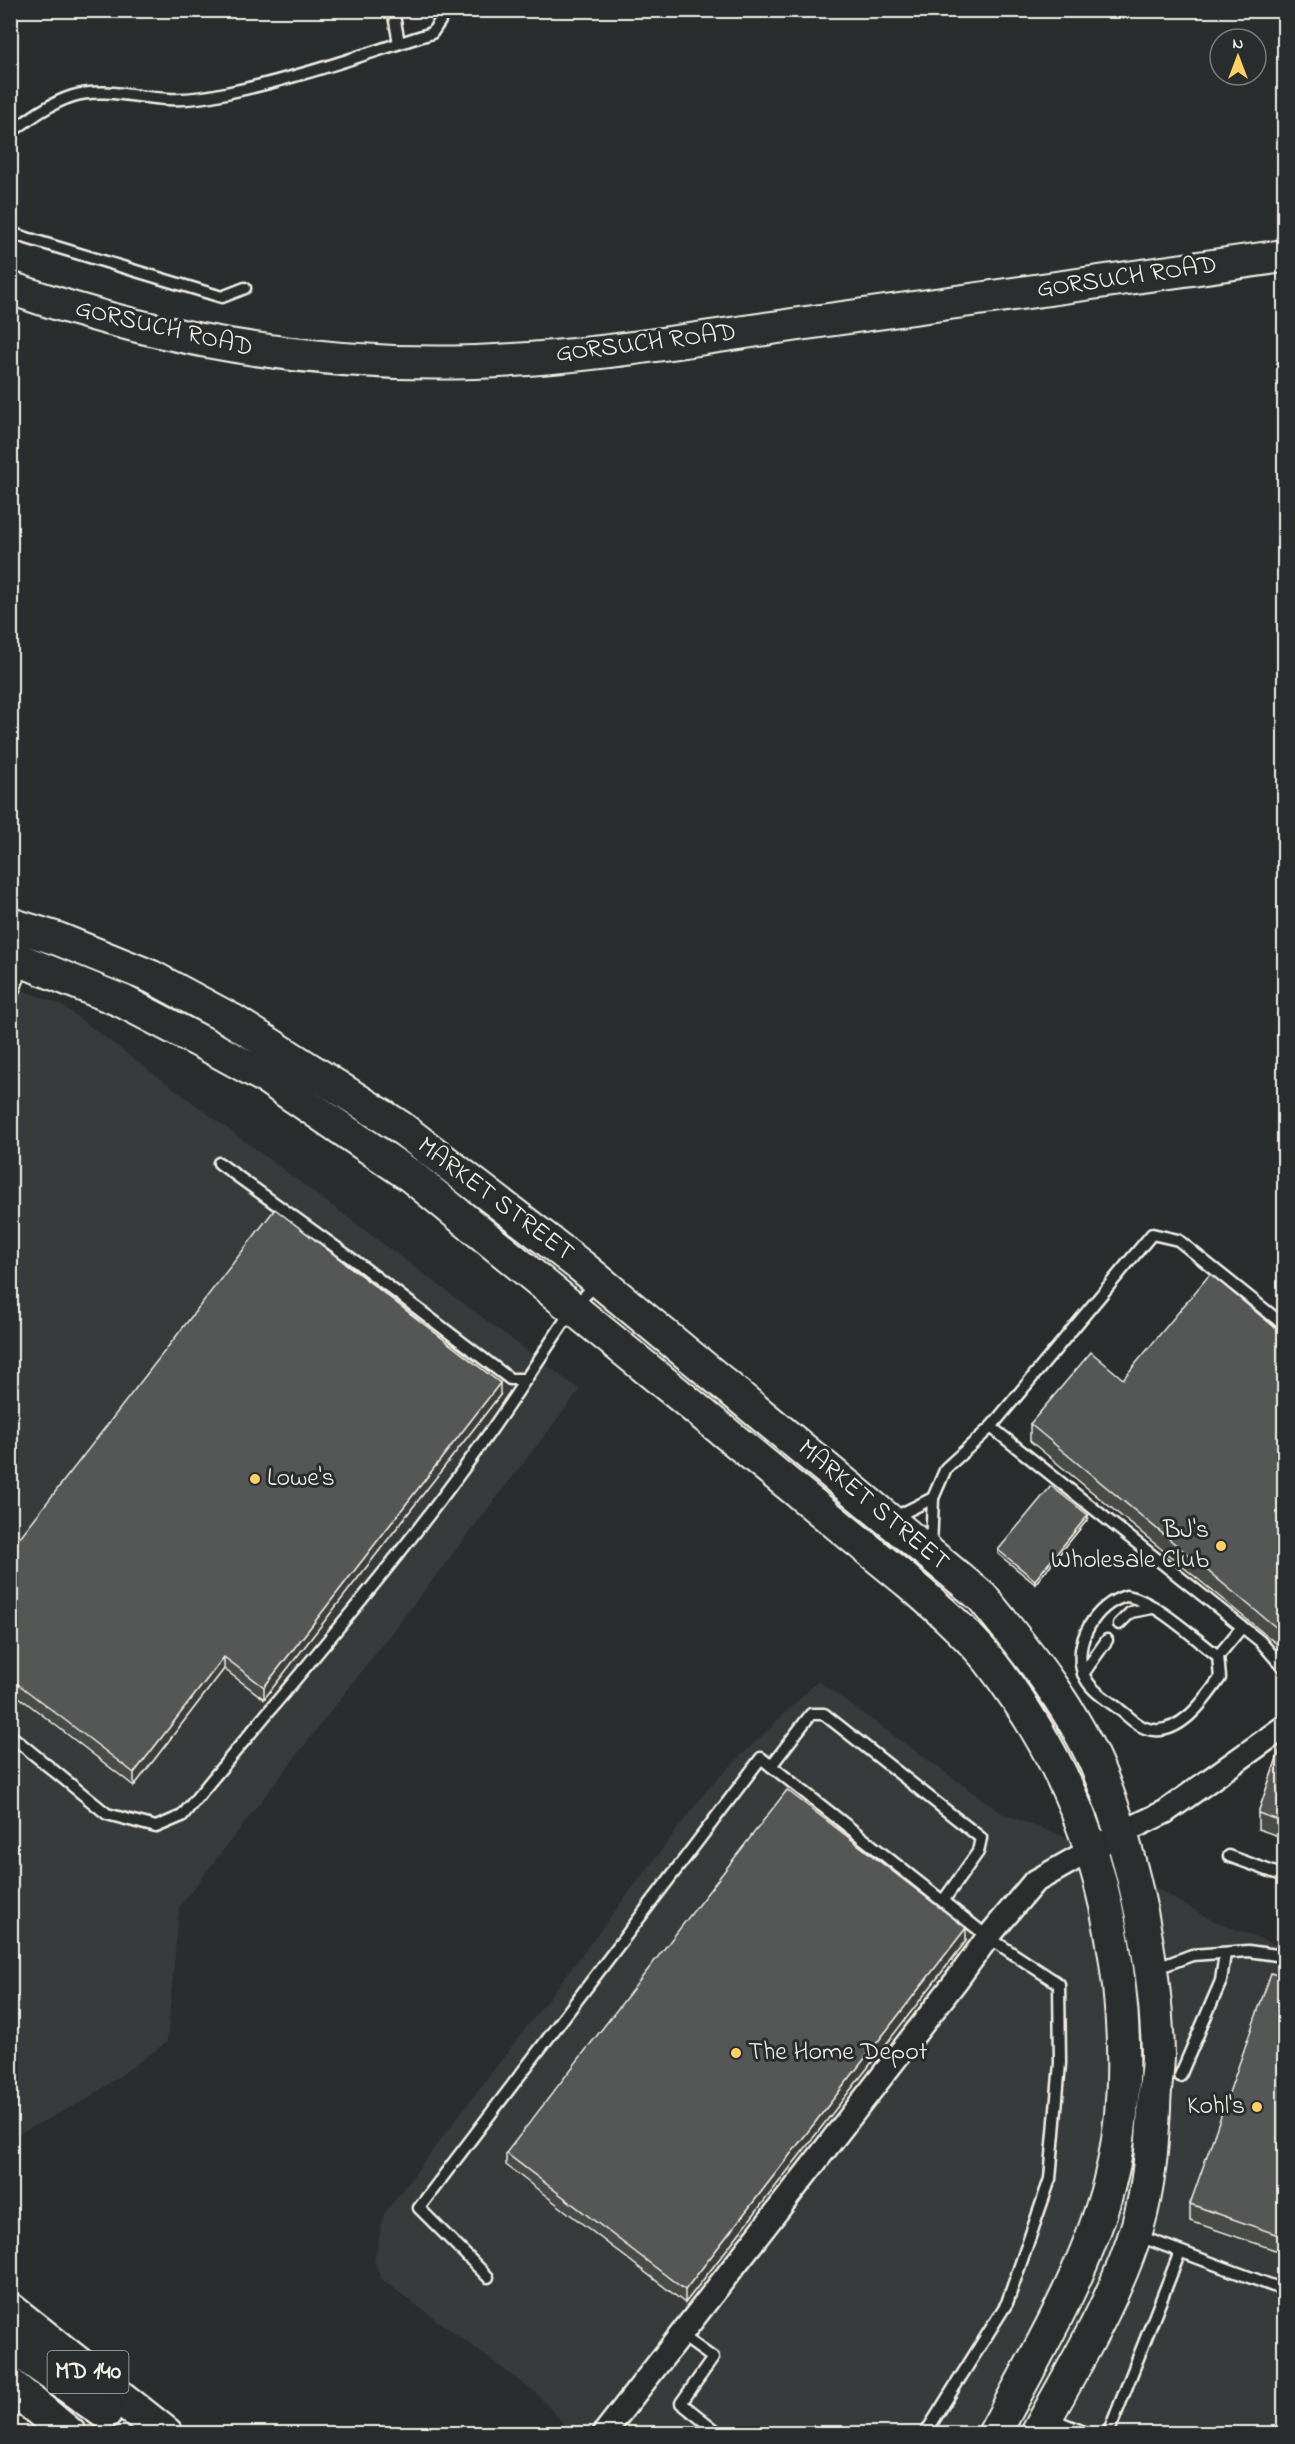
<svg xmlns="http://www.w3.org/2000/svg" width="1295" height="2444" font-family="'Indie Flower',sans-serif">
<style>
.built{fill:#373a3a}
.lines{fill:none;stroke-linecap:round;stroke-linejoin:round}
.lane-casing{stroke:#f4f1e8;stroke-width:15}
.street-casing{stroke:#f4f1e8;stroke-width:27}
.secondary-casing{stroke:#f4f1e8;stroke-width:36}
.highway-casing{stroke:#f4f1e8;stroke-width:38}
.lane{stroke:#2a2d2e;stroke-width:10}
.street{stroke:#2a2d2e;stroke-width:22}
.secondary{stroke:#2a2d2e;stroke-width:32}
.highway{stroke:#2a2d2e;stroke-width:33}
.wall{fill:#494b4a;stroke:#f4f1e8;stroke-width:1.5}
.shaded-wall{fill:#3c3d3c;stroke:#f4f1e8;stroke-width:1.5}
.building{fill:#555756;stroke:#f4f1e8;stroke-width:1.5}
.poi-dot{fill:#ffd166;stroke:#2a2d2e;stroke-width:2}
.labels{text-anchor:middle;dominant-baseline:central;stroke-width:6;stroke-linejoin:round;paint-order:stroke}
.shield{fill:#2a2d2e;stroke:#b7b6b0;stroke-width:1.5}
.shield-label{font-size:24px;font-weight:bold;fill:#f4f1e8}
.street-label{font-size:26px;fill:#f4f1e8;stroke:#2a2d2e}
.poi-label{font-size:26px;fill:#f4f1e8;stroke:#2a2d2e;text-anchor:start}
</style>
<rect width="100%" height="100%" fill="#2a2d2e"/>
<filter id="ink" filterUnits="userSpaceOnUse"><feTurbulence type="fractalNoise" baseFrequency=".0167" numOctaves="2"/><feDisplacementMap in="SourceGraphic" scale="12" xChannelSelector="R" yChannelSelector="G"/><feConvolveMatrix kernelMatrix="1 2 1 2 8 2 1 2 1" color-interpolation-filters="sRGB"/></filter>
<g filter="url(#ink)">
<!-- built -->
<g class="built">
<polygon points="11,986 60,1004 580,1390 179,1907 167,2042 89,2098 11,2138"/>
<polygon points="818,1681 1003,1814 1068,1838 1212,1920 1284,1948 1284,2433 572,2433 537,2394 381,2279 374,2261 384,2214 711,1785"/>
</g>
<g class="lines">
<defs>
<g id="lane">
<polyline points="393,10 399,43"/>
<path d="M10,133C29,119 50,103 73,96C103,87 137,98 168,99C187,100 208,97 226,93C296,79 364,54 432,33L440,21V10"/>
<polyline points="10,233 222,297 245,288"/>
<polyline points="10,1000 24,964"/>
<polyline points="219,1163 355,1261 510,1379 526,1379 574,1307 597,1283"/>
<polyline points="991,1427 1152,1234 1178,1240 1284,1325"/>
<polyline points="893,1518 933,1498"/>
<polyline points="931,1549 933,1498 946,1468 991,1427 1260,1641 1284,1668"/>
<path d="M1126,1596C1153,1599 1195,1639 1218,1656L1220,1678C1205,1700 1177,1740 1145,1728C1136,1725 1127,1715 1119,1709C1106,1699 1089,1690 1083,1673C1073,1642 1095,1605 1126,1596Z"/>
<polyline points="1119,1624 1131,1612 1152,1608"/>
<polyline points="1218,1656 1242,1627"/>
<polyline points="1083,1674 1107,1640"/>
<path d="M10,1735L107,1814L156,1827L182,1816C299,1672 424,1535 526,1379"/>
<polyline points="771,1766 811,1714 824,1714 981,1838 978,1852 943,1901"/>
<polyline points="1229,1856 1284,1876"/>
<polyline points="1152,1970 1192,1955 1248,1951 1284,1956"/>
<polyline points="1180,2076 1221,1981 1225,1953"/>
<polyline points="1139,2236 1284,2290"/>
<polyline points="488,2277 419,2208 761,1758 988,1937 1059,1984 1060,2063 1050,2179 1007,2303 925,2434"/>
<polyline points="681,2335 713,2358 681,2403 720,2434"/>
<polyline points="1049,2418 1089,2434"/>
<polyline points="1108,2434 1180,2252"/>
</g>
<polyline id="street" points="605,2432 956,1981 988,1937 1034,1882 1121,1833 1165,1812 1284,1727"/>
<g id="secondary">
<path d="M10,288C161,341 315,367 475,362C596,358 716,335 835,319C985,297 1135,277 1284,256"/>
<path d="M10,924L58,939L152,977L232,1020L400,1127L581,1266L982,1597C1026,1651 1074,1709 1100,1774C1134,1857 1156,1965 1158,2054C1158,2072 1154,2090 1154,2108C1152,2148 1149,2187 1138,2225C1116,2299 1074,2366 1037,2434"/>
<path d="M10,956L122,1001L205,1044L267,1078L411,1176L907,1581C936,1606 965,1631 989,1660C1019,1699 1048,1745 1068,1790C1118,1898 1140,2069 1109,2184C1085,2274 1037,2353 994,2434"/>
</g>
<g id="highway">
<polyline points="10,2310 166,2434"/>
<polyline points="10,2344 105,2412"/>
<polyline points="10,2385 69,2434"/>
</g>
</defs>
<!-- lane casing -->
<use href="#lane" class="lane-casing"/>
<!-- street casing -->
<use href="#street" class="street-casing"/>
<!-- secondary casing -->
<use href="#secondary" class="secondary-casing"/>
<!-- highway casing -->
<use href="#highway" class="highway-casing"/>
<!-- lane -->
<use href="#lane" class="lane"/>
<!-- street -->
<use href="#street" class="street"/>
<!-- secondary -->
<use href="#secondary" class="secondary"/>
<!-- highway -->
<use href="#highway" class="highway"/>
</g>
<!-- wall -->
<g class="wall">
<polygon points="1284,1335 1284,1650 1030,1441 1030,1424 1123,1379"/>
<polygon points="500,1395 264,1699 224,1669 134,1786 10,1690 10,1550"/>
<polygon points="1088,1519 1035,1584 998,1554 998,1550"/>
<polygon points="1284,1738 1284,1838 1258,1829 1258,1813"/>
<polygon points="966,1941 685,2303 506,2165 506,2153"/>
<polygon points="1284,1977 1284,2253 1190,2221 1190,2204"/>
</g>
<!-- shaded-wall -->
<g class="shaded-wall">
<polygon points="500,1383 500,1395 264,1699 264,1687"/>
<polygon points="1088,1515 1088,1519 1035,1584 1035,1580"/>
<polygon points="224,1657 224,1669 134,1786 134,1773"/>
<polygon points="966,1928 966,1941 685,2303 685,2290"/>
</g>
<!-- building -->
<g class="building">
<polygon points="275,1209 500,1383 264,1687 224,1657 134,1773 10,1678 10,1550"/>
<polygon points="1210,1274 1284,1335 1284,1634 1030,1424 1091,1352 1123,1379"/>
<polygon points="1051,1486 1088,1515 1035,1580 998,1550"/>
<polygon points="1284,1738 1284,1822 1258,1813"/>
<polygon points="787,1790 966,1928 685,2290 506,2153"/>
<polygon points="1271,1973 1284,1977 1284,2237 1190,2204"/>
</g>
</g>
<!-- markers -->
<g class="poi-dot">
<circle cx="255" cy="1479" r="6"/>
<circle cx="1221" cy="1546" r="6"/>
<circle cx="736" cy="2053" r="6"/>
<circle cx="1257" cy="2107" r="6"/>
</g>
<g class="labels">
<!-- shield labels -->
<rect class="shield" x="47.5" y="2351" width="81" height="42" rx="4.5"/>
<g class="shield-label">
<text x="88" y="2372">MD 140</text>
</g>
<!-- street labels -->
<g class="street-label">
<text transform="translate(1127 278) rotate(-8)">GORSUCH ROAD</text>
<text transform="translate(164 329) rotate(13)">GORSUCH ROAD</text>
<text transform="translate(646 344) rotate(-7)">GORSUCH ROAD</text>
<text transform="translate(495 1200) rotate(37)">MARKET STREET</text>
<text transform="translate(873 1506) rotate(40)">MARKET STREET</text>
</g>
<!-- poi labels -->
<g class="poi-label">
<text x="267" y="1479">Lowe's</text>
<text x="1209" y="1531" text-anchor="end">BJ's<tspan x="1209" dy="30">Wholesale Club</tspan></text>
<text x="748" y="2053">The Home Depot</text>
<text x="1245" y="2107" text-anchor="end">Kohl's</text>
</g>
</g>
<!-- margin -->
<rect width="1295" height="2444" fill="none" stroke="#2a2d2e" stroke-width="36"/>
<rect x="18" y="18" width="1259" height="2408" fill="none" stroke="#f4f1e8" stroke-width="2" filter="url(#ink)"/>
<!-- north arrow -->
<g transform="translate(1238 57)"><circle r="28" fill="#2a2d2e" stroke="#7b7b78" stroke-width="1.5"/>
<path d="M0-4.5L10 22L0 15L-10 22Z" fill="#ffd166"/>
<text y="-9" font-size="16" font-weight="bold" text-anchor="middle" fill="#f4f1e8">N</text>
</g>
</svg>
